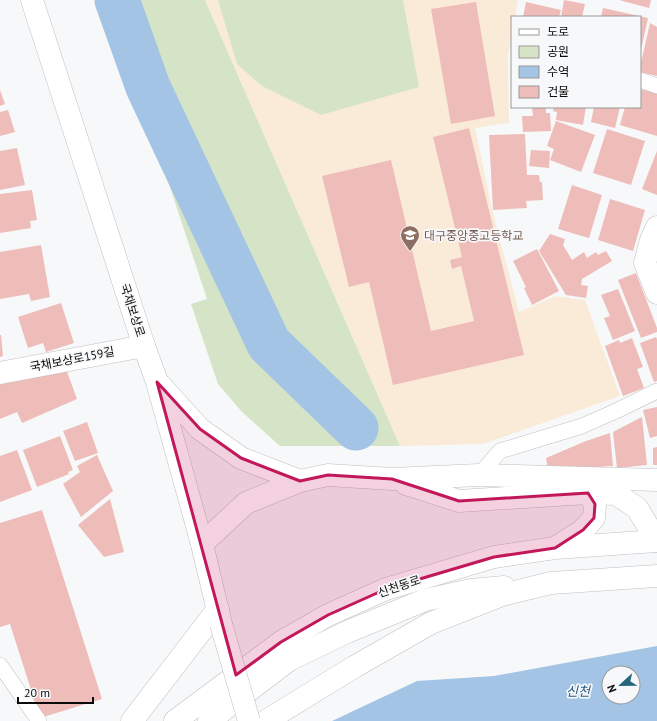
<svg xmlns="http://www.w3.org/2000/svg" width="657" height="721" font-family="'PT Sans','Noto Sans KR',sans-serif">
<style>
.education{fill:#faebd8}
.green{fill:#d5e4c6}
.water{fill:#a3c4e4;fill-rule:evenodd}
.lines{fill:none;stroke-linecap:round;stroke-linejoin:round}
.river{stroke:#a3c4e4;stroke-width:45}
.building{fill:#efbdb9}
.service-casing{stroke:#bfbfc0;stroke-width:16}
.minor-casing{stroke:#bfbfc0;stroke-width:23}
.tertiary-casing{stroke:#bfbfc0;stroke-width:23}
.secondary-casing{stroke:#bfbfc0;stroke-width:23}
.service{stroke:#fff;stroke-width:15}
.minor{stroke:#fff;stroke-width:22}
.tertiary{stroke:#fff;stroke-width:22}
.secondary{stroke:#fff;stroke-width:22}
.secondary-bridge-casing{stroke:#bfbfc0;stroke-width:23;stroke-linecap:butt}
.secondary-bridge{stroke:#fff;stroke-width:22}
.marked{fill:#c2185b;fill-opacity:0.2;stroke:#c2185b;stroke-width:3;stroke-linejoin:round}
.labels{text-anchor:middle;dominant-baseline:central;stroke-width:3.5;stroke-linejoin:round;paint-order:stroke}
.education-label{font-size:12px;fill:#785e54;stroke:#f7f8f9;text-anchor:start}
.street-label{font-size:12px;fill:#0b0b0c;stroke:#f7f8f9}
.water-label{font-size:13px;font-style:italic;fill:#2a5984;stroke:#f7f8f9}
</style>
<rect width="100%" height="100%" fill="#f7f8f9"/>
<!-- education -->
<polygon class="education" points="205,0 518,0 515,17 512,17 512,33 508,55 509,123 475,128 492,209 519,312 555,296 585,300 620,396 483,444 400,446"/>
<!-- green -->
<g class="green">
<polygon points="108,0 205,0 400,446 280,446 242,412 218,384 191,304 207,299"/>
<polygon points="218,0 403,0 419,87 321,115 262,86 237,64"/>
</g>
<!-- water -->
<path class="water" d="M657,646V721H332L417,681L494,676ZM609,673H633V697H609Z"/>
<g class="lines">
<!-- river -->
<polyline class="river" points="117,0 148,87 269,344 356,428"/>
</g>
<!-- building -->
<g class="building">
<polygon points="564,0 585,4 582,17 561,17"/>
<polygon points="619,0 651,0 649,8"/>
<polygon points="476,2 495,116 451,124 431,9"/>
<polygon points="526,2 561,10 559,17 523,17"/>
<polygon points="603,8 648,18 641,50 640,17 601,17"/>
<polygon points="650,23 657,27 657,76 640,72 640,67"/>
<polygon points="640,89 657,93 657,136 620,125 625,107 640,107"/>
<polygon points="0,90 5,104 0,106"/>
<polygon points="532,107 546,107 546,113 550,113 551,131 523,132 522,116 533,116"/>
<polygon points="554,107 586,107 583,125 556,120 557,112 553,111"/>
<polygon points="594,107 620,107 615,128 591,122"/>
<polygon points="8,110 15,132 0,136 0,112"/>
<polygon points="556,121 595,135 581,172 550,160 554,149 547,146"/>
<polygon points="469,128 524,355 393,385 369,282 349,287 322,176 391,160 431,331 474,321 461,266 452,269 450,260 462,257 433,137"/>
<polygon points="607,129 645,141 631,185 593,173"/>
<polygon points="525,134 527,175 539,175 540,182 542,182 543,200 526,201 527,208 493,210 489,135"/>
<polygon points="17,148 25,185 0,190 0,151"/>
<polygon points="531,150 550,151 549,168 529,166"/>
<polygon points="657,151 657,195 642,189"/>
<polygon points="572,185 602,195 589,238 558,229"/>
<polygon points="32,190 37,220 30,221 31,228 0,233 0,194"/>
<polygon points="610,199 645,210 633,251 598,240"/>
<polygon points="550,234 565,239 563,245 572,260 584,252 587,258 596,252 598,255 606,251 612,261 582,279 581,285 588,286 586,298 566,295 539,251"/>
<polygon points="41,245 50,297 31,301 29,294 0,299 0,252"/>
<polygon points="537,249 559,291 532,305 524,288 526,287 513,261"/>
<polygon points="636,273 657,328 657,332 641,338 618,280"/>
<polygon points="618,289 635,331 613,340 604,318 610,316 601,295"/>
<polygon points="61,303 74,343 46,352 43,343 28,348 18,317"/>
<polygon points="0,335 1,335 3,356 0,357"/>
<polygon points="656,337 657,339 657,381 654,382 640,343"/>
<polygon points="632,338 643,367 637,369 644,388 623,396 605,346 619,340 620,343"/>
<polygon points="66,369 77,399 22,423 17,412 0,419 0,384"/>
<polygon points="657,407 657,436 650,438 643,410"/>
<polygon points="642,417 647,465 617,468 613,432"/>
<polygon points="87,422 98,453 75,461 63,431"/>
<polygon points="610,433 613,466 548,470 546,458 586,441"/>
<polygon points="60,436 73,470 68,472 69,474 37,487 23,450"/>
<polygon points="657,447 657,465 653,465 653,448"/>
<polygon points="17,450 32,490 0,502 0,456"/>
<polygon points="97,455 113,491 81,517 63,484 80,472 77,466"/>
<polygon points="110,499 124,552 104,557 78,525"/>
<polygon points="42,510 102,699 40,718 10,624 0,627 0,523"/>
</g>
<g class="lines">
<defs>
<g id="service">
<polyline points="640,80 657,86"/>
<polyline points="479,475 500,451 582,426 616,411 657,391"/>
<polyline points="0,665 39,721"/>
</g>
<g id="minor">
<polyline points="657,227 651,240 645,263 657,293"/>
<polyline points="0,373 144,346"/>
</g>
<polyline id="tertiary" points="132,721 218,609"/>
<g id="secondary">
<polyline points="32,0 144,346 157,382 202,544 221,624"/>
<polyline points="160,385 200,429 241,458 300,481"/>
<polyline points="406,484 459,501 588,493 595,504 594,518 583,530 558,546"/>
<polyline points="588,493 616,494 637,508 657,541"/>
<polyline points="202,544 246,503 300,481 328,475 392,479 479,475 657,480"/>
<polyline points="175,721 281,642 328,615 386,589 494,557 555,548 657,541"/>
<polyline points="209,721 289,660 347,632 425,600 471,590 504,587"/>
<polyline points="266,721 354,667 431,623 502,595 551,583 657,576"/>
</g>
</defs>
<!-- service casing -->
<use href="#service" class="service-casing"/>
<!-- minor casing -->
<use href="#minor" class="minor-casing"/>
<!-- tertiary casing -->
<use href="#tertiary" class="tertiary-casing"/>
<!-- secondary casing -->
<use href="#secondary" class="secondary-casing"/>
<!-- service -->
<use href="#service" class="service"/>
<!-- minor -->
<use href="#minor" class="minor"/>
<!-- tertiary -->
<use href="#tertiary" class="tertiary"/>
<!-- secondary -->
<use href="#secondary" class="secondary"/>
<defs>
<polyline id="secondary-bridge" points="221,624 249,721"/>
</defs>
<!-- secondary-bridge casing -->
<use href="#secondary-bridge" class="secondary-bridge-casing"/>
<!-- secondary-bridge -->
<use href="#secondary-bridge" class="secondary-bridge"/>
</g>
<!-- marked area -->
<path class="marked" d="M157,382L200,429L241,458L300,481L328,475L392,479L459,501L588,493L595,504L594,518L583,530L555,548L494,557L386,589L328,615L281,642L236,675Z"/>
<!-- icons -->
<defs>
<symbol id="school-pin" viewBox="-11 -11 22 30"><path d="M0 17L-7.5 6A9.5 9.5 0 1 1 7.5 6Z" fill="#8d6e63" stroke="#f7f8f9"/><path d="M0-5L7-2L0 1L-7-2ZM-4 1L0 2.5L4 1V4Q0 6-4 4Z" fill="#fff"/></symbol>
</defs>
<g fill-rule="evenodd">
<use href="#school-pin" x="399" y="224" width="22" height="30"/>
</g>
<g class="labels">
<!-- education labels -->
<g class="education-label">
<text x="424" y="235">대구중앙중고등학교</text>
</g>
<!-- street labels -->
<g class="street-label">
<text transform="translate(133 310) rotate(72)">국채보상로</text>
<text transform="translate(72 359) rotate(-11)">국채보상로159길</text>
<text transform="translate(399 586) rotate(-19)">신천동로</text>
</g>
<!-- water labels -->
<g class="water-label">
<text x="578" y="691">신천</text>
</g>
</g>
<!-- legend -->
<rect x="511" y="16" width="130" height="92" fill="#f7f8f9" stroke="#99999a"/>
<rect x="519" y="29" width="20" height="6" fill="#ffffff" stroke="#99999a"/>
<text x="547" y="36" font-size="12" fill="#0b0b0c">도로</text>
<rect x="519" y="46" width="20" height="12" fill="#d5e4c6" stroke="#99999a"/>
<text x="547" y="56" font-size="12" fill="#0b0b0c">공원</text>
<rect x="519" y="66" width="20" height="12" fill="#a3c4e4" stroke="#99999a"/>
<text x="547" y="76" font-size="12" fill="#0b0b0c">수역</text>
<rect x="519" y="86" width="20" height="12" fill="#efbdb9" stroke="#99999a"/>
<text x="547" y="96" font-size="12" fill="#0b0b0c">건물</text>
<!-- north arrow -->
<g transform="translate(621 685) rotate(248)"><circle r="19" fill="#f7f8f9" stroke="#99999a"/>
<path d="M0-3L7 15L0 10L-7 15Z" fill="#27677c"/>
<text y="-6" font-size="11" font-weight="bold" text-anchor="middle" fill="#0b0b0c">N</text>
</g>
<!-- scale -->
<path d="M18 697v6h75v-6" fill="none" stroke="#0b0b0c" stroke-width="2"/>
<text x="24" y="697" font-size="12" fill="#0b0b0c" stroke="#f7f8f9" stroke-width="3" paint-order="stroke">20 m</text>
</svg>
